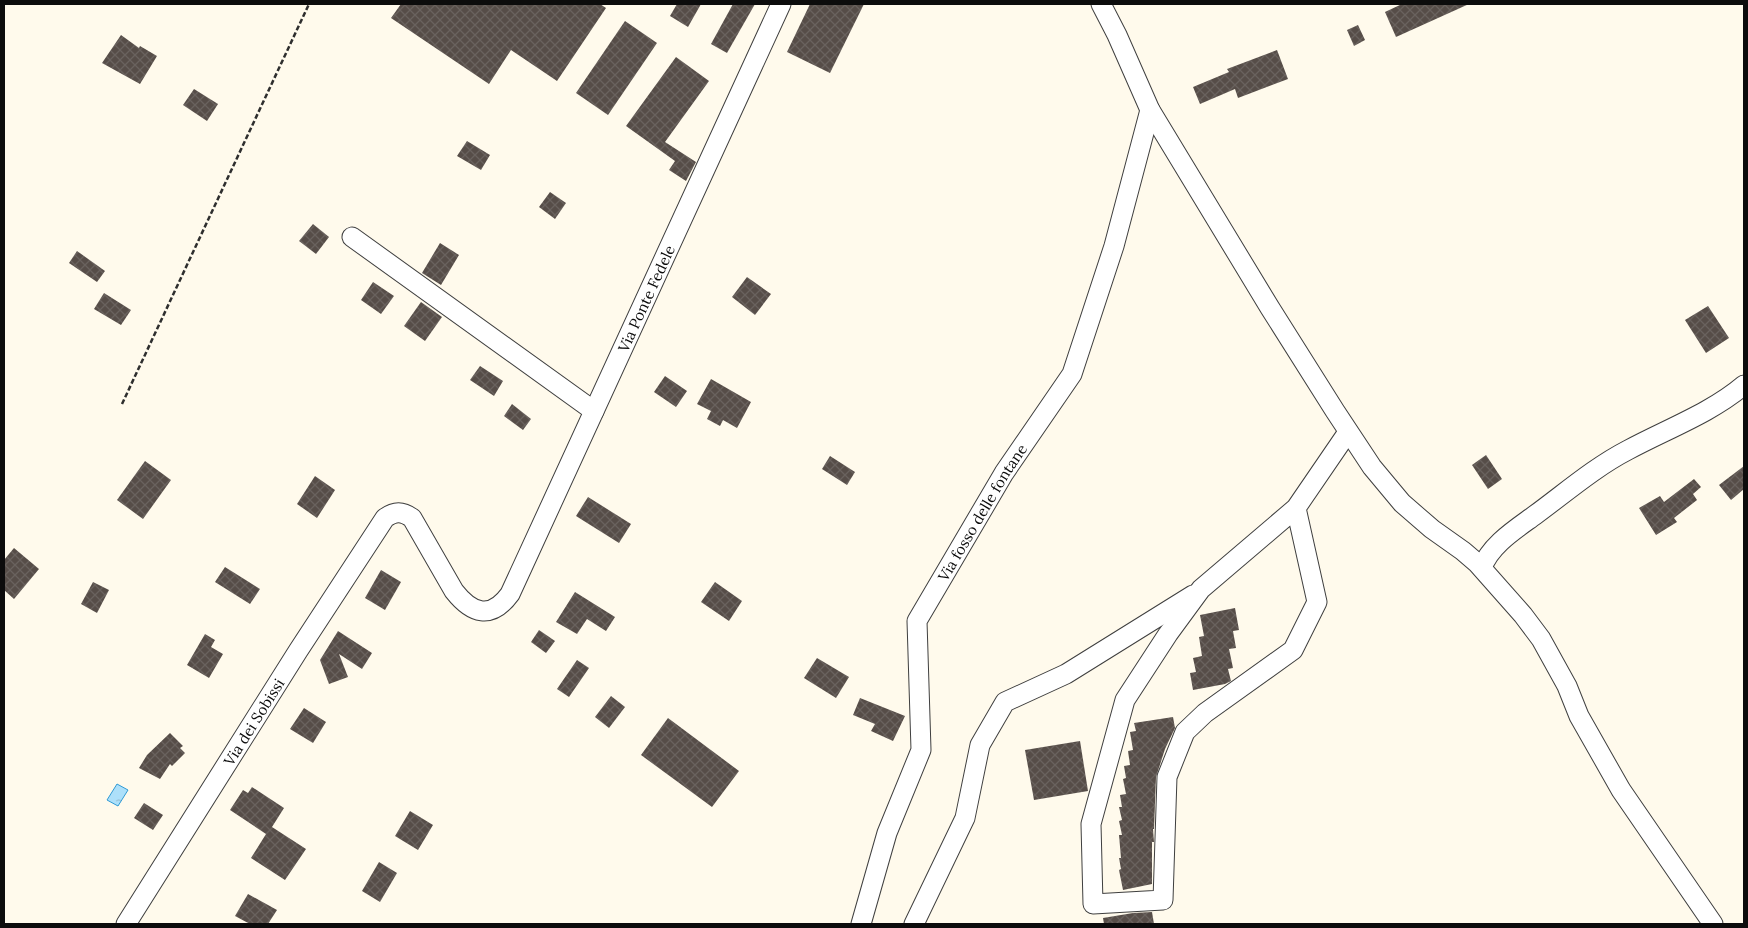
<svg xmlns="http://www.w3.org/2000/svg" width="1748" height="928" font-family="Lora,serif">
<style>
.water{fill:url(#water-ripples);stroke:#2f9ad5}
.building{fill:url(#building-cross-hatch)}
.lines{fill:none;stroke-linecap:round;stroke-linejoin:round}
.minor-casing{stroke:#3f3f3f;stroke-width:21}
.path{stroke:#2e2e2e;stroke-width:2.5;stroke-dasharray:5 2.5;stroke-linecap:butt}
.minor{stroke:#fff;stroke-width:19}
.labels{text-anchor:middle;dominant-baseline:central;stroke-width:5;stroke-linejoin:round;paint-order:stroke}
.street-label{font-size:15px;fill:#0c0c0c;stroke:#fff}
</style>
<defs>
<pattern id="water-ripples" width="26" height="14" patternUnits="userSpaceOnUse" patternTransform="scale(1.25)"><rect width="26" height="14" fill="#ade0fa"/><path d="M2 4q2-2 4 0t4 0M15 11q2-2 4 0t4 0" fill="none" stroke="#94bfd5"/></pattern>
<pattern id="building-cross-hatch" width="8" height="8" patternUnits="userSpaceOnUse" patternTransform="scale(1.25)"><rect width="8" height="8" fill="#564d48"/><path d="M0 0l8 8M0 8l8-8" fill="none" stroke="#69625e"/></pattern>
</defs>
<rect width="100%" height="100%" fill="#fffaec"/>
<!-- water -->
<polygon class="water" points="117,784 128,790 118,806 107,800"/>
<!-- building -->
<g class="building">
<polygon points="401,4 600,4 606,8 557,81 511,50 489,84 391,18"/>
<polygon points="677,4 701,4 688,27 670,16"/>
<polygon points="733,4 755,4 727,53 711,44"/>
<polygon points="810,4 864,4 830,73 787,52"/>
<polygon points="1402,4 1469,4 1396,37 1385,12"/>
<polygon points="625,21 657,43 608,115 576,93"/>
<polygon points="1358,25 1365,40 1354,46 1347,30"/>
<polygon points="121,35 139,48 140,46 157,56 140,84 102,63"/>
<polygon points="1277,50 1288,79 1238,98 1235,89 1200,104 1193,87 1229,72 1227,69"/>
<polygon points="676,57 709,81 665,142 696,162 686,181 669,170 675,161 626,126"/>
<polygon points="194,89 218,104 207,121 183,105"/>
<polygon points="467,141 490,155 481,170 457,156"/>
<polygon points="550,192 566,203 555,219 539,207"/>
<polygon points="313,224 329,237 316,254 299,241"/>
<polygon points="440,243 459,255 441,285 422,273"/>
<polygon points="77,251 105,271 97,282 69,263"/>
<polygon points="747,277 771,294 755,315 732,297"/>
<polygon points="373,282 394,296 381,314 361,300"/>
<polygon points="104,293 131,310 121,325 94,309"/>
<polygon points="421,302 442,317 425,341 404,326"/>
<polygon points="1708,306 1729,338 1706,353 1685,320"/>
<polygon points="480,366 503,381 494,396 470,380"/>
<polygon points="665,376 687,391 676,407 654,392"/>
<polygon points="711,379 751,402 737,428 723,420 720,426 707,419 711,411 697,404"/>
<polygon points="512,404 531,419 523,430 504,416"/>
<polygon points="1486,455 1502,479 1488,489 1472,465"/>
<polygon points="830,456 855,472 847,485 822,469"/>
<polygon points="145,461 171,480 143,519 117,500"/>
<polygon points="1744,466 1744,489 1731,500 1719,485"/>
<polygon points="315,476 335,490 317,518 297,504"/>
<polygon points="1694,479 1701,487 1693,494 1697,500 1674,518 1677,522 1656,535 1639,508 1660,496 1664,502"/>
<polygon points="588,497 631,524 619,543 576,516"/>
<polygon points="14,548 39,569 14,599 4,590 4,560"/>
<polygon points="225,567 260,589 250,604 215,582"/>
<polygon points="381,570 401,582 385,610 365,598"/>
<polygon points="93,582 109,590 97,613 81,604"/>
<polygon points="715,582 742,601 729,621 701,602"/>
<polygon points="575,592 615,617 606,631 587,619 577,634 556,622"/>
<polygon points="1235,608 1239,630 1233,631 1236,648 1229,649 1233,668 1228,669 1231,681 1225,684 1193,690 1190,673 1196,672 1193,658 1202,656 1199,637 1204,636 1200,615"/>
<polygon points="539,630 555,641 546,653 531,642"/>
<polygon points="338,631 372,653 362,669 339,654 348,677 329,684 320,660"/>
<polygon points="205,634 215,640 211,647 223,654 209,678 187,665"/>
<polygon points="817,658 849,677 836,698 804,678"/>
<polygon points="577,660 589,668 569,697 557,689"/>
<polygon points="611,696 625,707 609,728 595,717"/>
<polygon points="860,698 905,716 893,741 871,731 875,724 853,715"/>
<polygon points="304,708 326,722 313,743 290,729"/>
<polygon points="1173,717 1175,728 1165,749 1156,777 1154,829 1153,829 1154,842 1152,842 1152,884 1123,890 1119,870 1121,869 1119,858 1121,858 1119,835 1122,835 1119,821 1122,820 1119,807 1122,807 1120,795 1126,794 1123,779 1126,778 1124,766 1130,765 1128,751 1133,750 1130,732 1136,731 1134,723"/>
<polygon points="668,718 739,771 712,807 641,755"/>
<polygon points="170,733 183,746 180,748 185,753 172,766 170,764 160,779 139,768 147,755"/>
<polygon points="1080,741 1088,791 1034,800 1025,750"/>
<polygon points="252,787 284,808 272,827 306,849 285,880 251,858 266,834 230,810 243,790 248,793"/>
<polygon points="144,803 163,815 153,830 134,818"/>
<polygon points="410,811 433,825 418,850 395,836"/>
<polygon points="379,862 397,873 380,902 362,891"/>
<polygon points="248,894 277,910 268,924 250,924 235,916"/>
<polygon points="1152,912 1154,924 1104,924 1103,918 1133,913"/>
</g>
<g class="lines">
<defs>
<g id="minor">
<polyline points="1101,4 1117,35 1150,110 1270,308 1335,411 1372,467 1402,503 1432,529 1463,551 1477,563 1523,615 1541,639 1567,686 1579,716 1621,790 1713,924"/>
<polyline points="352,237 594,411"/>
<polyline points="1296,508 1317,602 1293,650 1205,713 1185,732 1167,777 1163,900 1093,904 1091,824 1125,700 1168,634 1201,589 1296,508 1348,432"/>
<path d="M1482,568C1490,545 1516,529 1535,515C1565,493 1595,467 1628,450C1667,429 1711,413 1744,385"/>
<path id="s1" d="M126,924L298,651L385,518C395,511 402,511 412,518L454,591C472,614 491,620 510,594L781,4"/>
<path id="s2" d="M861,924L887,833L921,750L917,621L1004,473L1072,374L1114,246L1150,110"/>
<polyline points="914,924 965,818 980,745 1005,702 1066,674 1193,595"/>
</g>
</defs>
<!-- minor casing -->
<use href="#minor" class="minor-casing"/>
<!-- path -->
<polyline class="path" points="122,404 309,4"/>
<!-- minor -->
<use href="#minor" class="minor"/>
</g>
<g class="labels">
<!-- street labels -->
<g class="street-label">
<text stroke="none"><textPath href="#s1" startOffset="990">Via Ponte Fedele</textPath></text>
<text stroke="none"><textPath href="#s2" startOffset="440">Via fosso delle fontane</textPath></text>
<text stroke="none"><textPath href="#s1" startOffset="239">Via dei Sobissi</textPath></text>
</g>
</g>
<!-- border -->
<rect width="1748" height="928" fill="none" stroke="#0c0c0c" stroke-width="10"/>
</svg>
